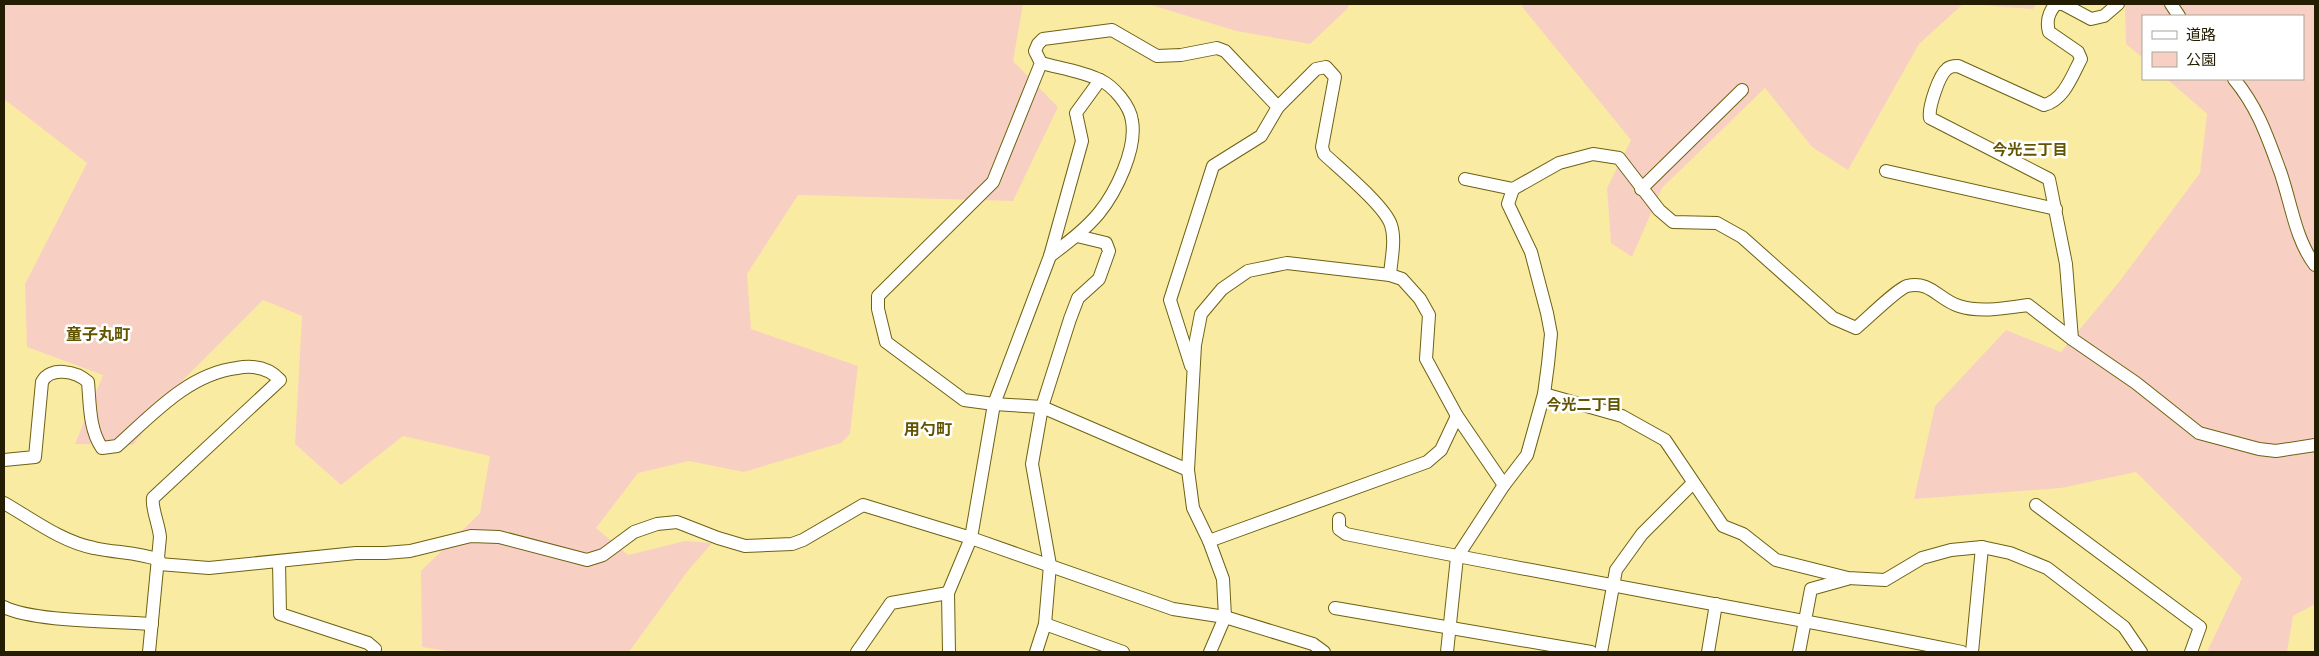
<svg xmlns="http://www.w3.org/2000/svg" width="2319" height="656" font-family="Rubik,'Noto Sans JP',sans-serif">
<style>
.green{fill:#f8d0c3}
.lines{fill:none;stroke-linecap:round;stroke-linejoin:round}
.minor-casing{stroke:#6e6112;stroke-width:14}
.minor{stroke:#fff;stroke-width:12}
.labels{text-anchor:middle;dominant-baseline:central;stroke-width:5;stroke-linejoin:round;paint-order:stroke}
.neighbourhood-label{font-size:15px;font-weight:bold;fill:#625500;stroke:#fff}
.quarter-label{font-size:16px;font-weight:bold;fill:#625500;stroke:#fff}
</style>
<rect width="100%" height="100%" fill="#f9eca2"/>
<!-- green -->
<g class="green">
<polygon points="4,4 1023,4 1013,61 1058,107 1013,201 798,195 747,274 751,329 858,366 850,434 841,443 744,472 689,461 638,473 596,528 628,555 685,541 712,543 687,572 629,652 453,652 422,647 421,571 480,513 490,456 403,436 341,485 295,444 302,316 263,300 183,380 133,445 75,444 103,375 27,347 25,284 87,163 4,99"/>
<polygon points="1148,4 1350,4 1347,9 1310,44 1236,31"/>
<polygon points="1522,4 1963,4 1919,44 1848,170 1812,147 1765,88 1662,188 1632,257 1611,243 1607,188 1631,140 1523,8"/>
<polygon points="1965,4 2036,4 2033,9"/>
<polygon points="2125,4 2315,4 2315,604 2293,616 2287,652 2207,652 2242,578 2136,472 2061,488 1914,499 1935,406 2006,330 2061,352 2119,282 2200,173 2207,114 2167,79 2303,79 2303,16 2143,16 2143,58 2126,44"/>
</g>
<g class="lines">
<defs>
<g id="minor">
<polyline points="2171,4 2179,16"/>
<path d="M1041,63C1059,68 1082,71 1100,80C1113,86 1130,105 1132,121C1137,149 1116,192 1099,213C1085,230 1067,243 1050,256"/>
<path d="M2234,79C2258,108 2267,136 2280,171C2291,202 2295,239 2315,265"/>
<polyline points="1886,171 2056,209"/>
<path d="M1465,179L1513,189L1559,163L1593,154L1619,158L1659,210L1673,222L1717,223L1742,237L1833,318L1856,328C1866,320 1897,289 1907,286C1930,280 1939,300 1959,306C1981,313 2006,308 2028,305L2072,339L2136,383L2199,433L2259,449L2276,451L2315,445"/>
<polyline points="1641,189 1742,90"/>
<path d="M2072,339L2066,264L2049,179L1930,118C1928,108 1939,75 1947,69C1950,66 1954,66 1958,66L2044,105C2064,100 2072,76 2081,59L2078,52L2049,32C2046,21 2048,13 2056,4H2063L2091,19L2104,16L2118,4"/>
<path d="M1191,366L1170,300L1213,166L1261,136L1278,107L1316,69L1326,67L1335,77L1322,147L1324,154C1340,169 1385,206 1391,225C1396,240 1391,260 1390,275"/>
<polyline points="1544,394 1622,416 1665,440 1723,526 1743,534 1776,560 1848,578 1885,580 1922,558 1951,550 1982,547 2010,553 2047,568 2124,627 2141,652"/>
<path d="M4,460L35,457L42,382C50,366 76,371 88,382C90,404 89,429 102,448L117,446C152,415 188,374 237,368C253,365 268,367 280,380L153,498C151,507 159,525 160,537L149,652"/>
<polyline points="1188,470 1042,407 994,404 964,400 886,342 878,309 878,296 993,182 1041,63 1035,51 1038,44 1043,39 1112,30 1157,56 1181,55 1217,48 1225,51 1278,107"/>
<path d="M4,503C32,519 62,542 94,548C116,553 138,552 159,560"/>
<polyline points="2036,505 2200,627 2191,652"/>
<path d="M1339,519V529L1346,534C1551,576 1757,610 1962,652"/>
<polyline points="1209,541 1427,462 1441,450 1457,416"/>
<polyline points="279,562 280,614 368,643 375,649 374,652"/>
<polyline points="159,564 209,568 356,553 385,553 410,551 471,536 499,537 587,560 603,555 634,532 657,524 677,522 718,538 745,546 792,544 803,540 863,505 971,538 1173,609 1225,617 1313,644 1324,652"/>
<path d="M4,607C34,622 115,621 152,624"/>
<polyline points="1335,608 1591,652"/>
<polyline points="1045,624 1123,652"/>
<polyline points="857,652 891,603 948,593"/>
<polyline points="949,652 948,593 971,538 994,404 1050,256 1082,141 1076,113 1100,80"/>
<polyline points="1036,652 1045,624 1050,565 1032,464 1042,407 1070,319 1078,298 1099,279 1109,251 1106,243 1077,236"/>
<polyline points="1210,652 1225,617 1223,579 1209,541 1193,508 1188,470 1195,345 1201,314 1222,289 1248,271 1287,263 1390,275 1402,279 1420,299 1429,315 1426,359 1457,416 1504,485"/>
<polyline points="1447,652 1457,557 1504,485 1527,455 1544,394 1548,364 1551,334 1547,313 1531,252 1508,204 1513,189"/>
<polyline points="1601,652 1616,570 1642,534 1693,483"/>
<polyline points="1708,652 1716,604"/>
<polyline points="1799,652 1811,589 1847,579"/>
<polyline points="1972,652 1982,547"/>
</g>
</defs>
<!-- minor casing -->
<use href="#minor" class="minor-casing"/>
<!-- minor -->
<use href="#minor" class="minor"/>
</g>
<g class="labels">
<!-- neighbourhood labels -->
<g class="neighbourhood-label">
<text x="2030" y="150">今光三丁目</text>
<text x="1584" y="405">今光二丁目</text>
</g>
<!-- quarter labels -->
<g class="quarter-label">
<text x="98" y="334">童子丸町</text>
<text x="928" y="429">用勺町</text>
</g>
</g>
<!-- border -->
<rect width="2319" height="656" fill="none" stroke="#231e01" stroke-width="10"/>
<!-- legend -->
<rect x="2142" y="15" width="162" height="65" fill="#ffffff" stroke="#a7a599"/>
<rect x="2152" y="31" width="25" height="8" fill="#ffffff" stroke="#a7a599"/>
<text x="2186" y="40" font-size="15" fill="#231e01">道路</text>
<rect x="2152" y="52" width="25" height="15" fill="#f8d0c3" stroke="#a7a599"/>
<text x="2186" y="65" font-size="15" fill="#231e01">公園</text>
</svg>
